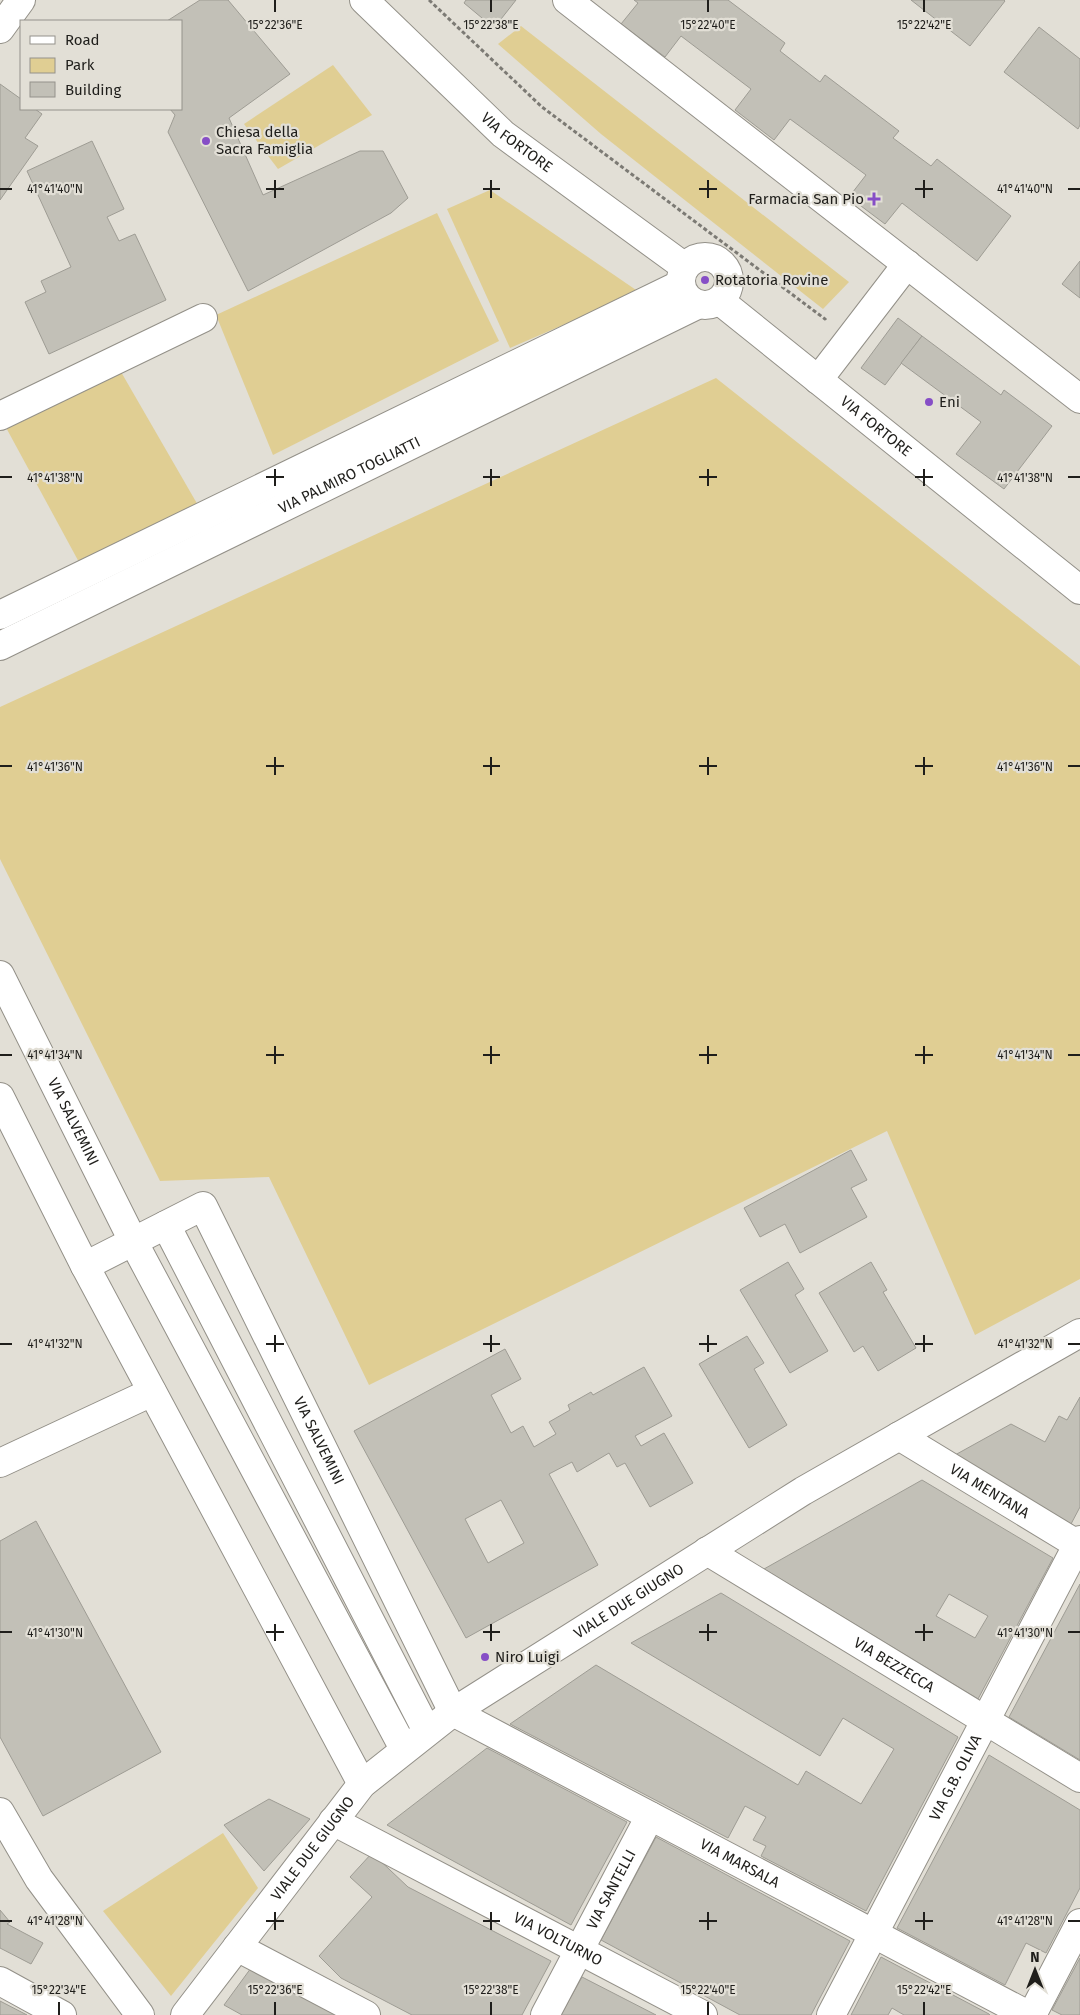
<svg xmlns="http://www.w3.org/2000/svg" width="1080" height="2015" font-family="'Fira Sans',sans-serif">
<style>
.green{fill:#e0ce93}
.building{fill:#c2c0b7;stroke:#9e9c94;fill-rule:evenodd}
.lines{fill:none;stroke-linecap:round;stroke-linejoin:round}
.minor-casing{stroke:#939088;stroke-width:30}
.tertiary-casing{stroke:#939088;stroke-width:30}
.secondary-casing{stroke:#939088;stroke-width:30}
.path{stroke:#7c7a74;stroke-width:3;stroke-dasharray:4 2.5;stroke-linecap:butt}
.minor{stroke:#fff;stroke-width:28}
.tertiary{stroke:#fff;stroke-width:28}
.secondary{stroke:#fff;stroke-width:28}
.ticks{fill:none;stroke:#1f1e1b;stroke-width:2}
.poi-dot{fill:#864ec6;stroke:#e2dfd6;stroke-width:2}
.labels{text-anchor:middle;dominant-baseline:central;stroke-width:4.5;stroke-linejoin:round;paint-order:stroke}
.poi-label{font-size:15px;fill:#1f1e1b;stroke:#e2dfd6;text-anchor:start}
.street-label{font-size:15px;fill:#1f1e1b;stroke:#e2dfd6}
.ticks-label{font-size:12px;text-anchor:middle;fill:#1f1e1b;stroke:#e2dfd6;stroke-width:4.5;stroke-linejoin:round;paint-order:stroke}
</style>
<rect width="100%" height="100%" fill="#e2dfd6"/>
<!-- green -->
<g class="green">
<polygon points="521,26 849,282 823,309 601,134 498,44"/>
<polygon points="333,65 372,115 278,169 244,124"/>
<polygon points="490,190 639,292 510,348 447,209"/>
<polygon points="437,213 499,341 273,455 216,315"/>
<polygon points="117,365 199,507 80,564 3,422"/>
<polygon points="716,378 1080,666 1080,1279 975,1335 887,1131 369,1385 269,1177 160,1181 0,859 0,707"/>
<polygon points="223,1833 258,1888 171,1996 103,1911"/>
</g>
<!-- building -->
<g class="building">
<polygon points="200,0 228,0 290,74 229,118 263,195 360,151 383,151 408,198 391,213 248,291 168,132 175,115 170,109 181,109 181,21 167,21"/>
<polygon points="466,0 516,0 494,28 464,3"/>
<polygon points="634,0 728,0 785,43 780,51 820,82 825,75 899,131 893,138 931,166 937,159 1011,216 977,261 902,203 885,224 849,197 866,175 790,119 774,140 735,110 751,89 681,36 665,57 621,24 638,3"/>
<polygon points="911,0 1004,0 1005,1 970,46"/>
<polygon points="1039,27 1080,59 1080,125 1078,129 1004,72"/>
<polygon points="0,84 21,99 21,109 35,109 42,114 25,138 38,146 0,200"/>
<polygon points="92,141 124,209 107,217 119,241 135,234 166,300 49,354 25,302 46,292 41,281 71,267 27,171"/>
<polygon points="1080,261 1080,298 1062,284"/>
<polygon points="898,318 922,336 885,385 861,368"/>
<polygon points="922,336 1001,395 1004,390 1052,426 1004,489 956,454 981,422 901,363"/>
<polygon points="851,1150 867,1180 851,1188 867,1217 800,1253 785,1224 760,1237 744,1208"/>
<polygon points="788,1262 804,1289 795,1295 828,1351 790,1373 740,1290"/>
<polygon points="871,1262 887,1290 883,1292 916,1348 878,1371 863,1346 854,1352 819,1293"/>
<polygon points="747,1336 764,1363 754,1369 787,1425 749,1448 699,1364"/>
<path d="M505,1349L521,1379L491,1395L511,1433L523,1426L534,1447L556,1434L549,1422L570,1410L568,1405L591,1392L593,1395L644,1367L672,1416L635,1436L641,1446L664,1433L693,1483L650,1507L625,1463L617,1467L609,1453L577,1472L572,1462L549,1474L598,1565L466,1638L354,1431ZM501,1500L524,1543L488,1563L465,1519Z"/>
<polygon points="1080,1397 1080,1507 1071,1524 955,1455 1011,1424 1045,1442 1059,1416 1067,1420"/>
<path d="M922,1480L1053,1558L978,1699L764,1569ZM949,1594L988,1616L975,1638L936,1616Z"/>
<polygon points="36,1521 161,1752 43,1816 0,1737 0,1541"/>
<polygon points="1080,1584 1080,1760 1009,1717"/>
<polygon points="721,1593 958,1737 866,1911 761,1856 766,1846 753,1840 766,1817 745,1806 728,1838 510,1724 596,1665 798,1785 806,1771 861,1804 894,1749 843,1718 820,1756 631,1643"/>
<polygon points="487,1748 627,1822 571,1925 387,1825"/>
<polygon points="989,1755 1080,1810 1080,1888 1046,1953 1026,1943 1005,1985 897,1928"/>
<polygon points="269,1799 310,1819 264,1871 224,1825"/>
<polygon points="656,1837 850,1941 811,2015 740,2015 601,1940"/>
<polygon points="372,1853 408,1887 551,1961 522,2015 412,2015 341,1978 319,1956 372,1897 350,1877"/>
<polygon points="0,1910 10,1922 7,1924 43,1943 31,1964 0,1948"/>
<polygon points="881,1957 989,2014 990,2015 904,2015 892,2008 888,2015 851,2015"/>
<polygon points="1080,1958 1080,2015 1062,2015 1052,2010"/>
<polygon points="251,1968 340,2015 242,2015 224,2005"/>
<polygon points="582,1977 656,2015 561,2015"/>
<polygon points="0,2001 27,2015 0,2015"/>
</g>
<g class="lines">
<defs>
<g id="minor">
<polyline points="567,0 1080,399"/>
<polyline points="0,29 21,0"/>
<polyline points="818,380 907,264"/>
<polyline points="0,416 203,318"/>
<path id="s1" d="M0,975L133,1241L404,1749"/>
<polyline points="0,1097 85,1266 362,1784"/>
<polyline points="166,1225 427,1731"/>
<path id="s2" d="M85,1266L203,1206L453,1712L1028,2015"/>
<path id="s3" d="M899,1436L1080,1546"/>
<polyline points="0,1463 152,1392"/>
<path id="s4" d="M707,1551L1080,1778"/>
<polyline points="0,1812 39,1879 140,2015"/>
<path id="s5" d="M333,1821L703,2015"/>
<polyline points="237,1947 366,2015"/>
<polyline points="0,1981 62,2015"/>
<path id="s6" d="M545,2015L650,1816"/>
<path id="s7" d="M831,2015L1080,1540"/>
<polyline points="1032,2015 1080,1923"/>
</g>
<g id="tertiary">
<path id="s8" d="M364,0L503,134L685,267"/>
<circle cx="705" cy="281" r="24"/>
<path id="s9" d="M720,301L1080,590"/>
<polyline points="0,615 681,284"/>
<path id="s10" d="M0,646L697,305"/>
</g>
<g id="secondary">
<path id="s11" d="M185,2015L362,1784L453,1712L803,1491L1080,1333"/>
</g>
</defs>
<!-- minor casing -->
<use href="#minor" class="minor-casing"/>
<!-- tertiary casing -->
<use href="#tertiary" class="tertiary-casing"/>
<!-- secondary casing -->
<use href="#secondary" class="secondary-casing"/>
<!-- path -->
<polyline class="path" points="429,0 542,107 825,319 826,318"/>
<!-- minor -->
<use href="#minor" class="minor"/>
<!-- tertiary -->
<use href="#tertiary" class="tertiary"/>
<!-- secondary -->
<use href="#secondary" class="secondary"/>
</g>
<!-- ticks -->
<path class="ticks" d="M275,0V12M491,0V12M708,0V12M924,0V12M275,180V198M491,180V198M708,180V198M924,180V198M0,189H12M266,189H284M483,189H500M699,189H717M915,189H933M1068,189H1080M275,469V486M491,469V486M708,469V486M924,469V486M0,477H12M266,477H284M483,477H500M699,477H717M915,477H933M1068,477H1080M275,757V775M491,757V775M708,757V775M924,757V775M0,766H12M266,766H284M483,766H500M699,766H717M915,766H933M1068,766H1080M275,1046V1064M491,1046V1064M708,1046V1064M924,1046V1064M0,1055H12M266,1055H284M483,1055H500M699,1055H717M915,1055H933M1068,1055H1080M275,1335V1352M491,1335V1352M708,1335V1352M924,1335V1352M0,1344H12M266,1344H284M483,1344H500M699,1344H717M915,1344H933M1068,1344H1080M275,1624V1641M491,1624V1641M708,1624V1641M924,1624V1641M0,1632H12M266,1632H284M483,1632H500M699,1632H717M915,1632H933M1068,1632H1080M275,1912V1930M491,1912V1930M708,1912V1930M924,1912V1930M0,1921H12M266,1921H284M483,1921H500M699,1921H717M915,1921H933M1068,1921H1080M59,2002V2015M275,2002V2015M491,2002V2015M708,2002V2015M924,2002V2015"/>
<!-- markers -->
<g class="poi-dot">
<circle cx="206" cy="141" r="5"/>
<path d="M871.5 191.5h5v5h5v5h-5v5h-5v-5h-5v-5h5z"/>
<circle cx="705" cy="280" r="5"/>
<circle cx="929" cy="402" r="5"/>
<circle cx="485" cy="1657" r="5"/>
</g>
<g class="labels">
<!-- poi labels -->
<g class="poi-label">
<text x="216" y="132">Chiesa della<tspan x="216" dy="17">Sacra Famiglia</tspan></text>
<text x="864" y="199" text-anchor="end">Farmacia San Pio</text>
<text x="715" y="280">Rotatoria Rovine</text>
<text x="939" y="402">Eni</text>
<text x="495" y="1657">Niro Luigi</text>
</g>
<!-- street labels -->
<g class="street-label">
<text stroke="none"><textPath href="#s8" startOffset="209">VIA FORTORE</textPath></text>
<text stroke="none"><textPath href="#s9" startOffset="200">VIA FORTORE</textPath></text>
<text stroke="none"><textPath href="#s10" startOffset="389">VIA PALMIRO TOGLIATTI</textPath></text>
<text stroke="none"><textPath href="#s1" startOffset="164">VIA SALVEMINI</textPath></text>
<text stroke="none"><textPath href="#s2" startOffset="394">VIA SALVEMINI</textPath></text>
<text stroke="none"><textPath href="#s3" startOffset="106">VIA MENTANA</textPath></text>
<text stroke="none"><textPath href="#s11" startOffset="615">VIALE DUE GIUGNO</textPath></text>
<text stroke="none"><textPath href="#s4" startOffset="219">VIA BEZZECCA</textPath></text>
<text stroke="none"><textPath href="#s7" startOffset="268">VIA G.B. OLIVA</textPath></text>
<text stroke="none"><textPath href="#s11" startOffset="210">VIALE DUE GIUGNO</textPath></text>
<text stroke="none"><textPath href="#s2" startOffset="1021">VIA MARSALA</textPath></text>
<text stroke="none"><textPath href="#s6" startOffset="142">VIA SANTELLI</textPath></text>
<text stroke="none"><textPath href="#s5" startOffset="254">VIA VOLTURNO</textPath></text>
</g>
</g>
<g class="ticks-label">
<text x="275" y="29">15°22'36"E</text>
<text x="491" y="29">15°22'38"E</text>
<text x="708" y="29">15°22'40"E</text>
<text x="924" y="29">15°22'42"E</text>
<text x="55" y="193">41°41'40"N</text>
<text x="1025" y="193">41°41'40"N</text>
<text x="55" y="482">41°41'38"N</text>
<text x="1025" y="482">41°41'38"N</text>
<text x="55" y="771">41°41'36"N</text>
<text x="1025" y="771">41°41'36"N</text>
<text x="55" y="1059">41°41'34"N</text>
<text x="1025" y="1059">41°41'34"N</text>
<text x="55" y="1348">41°41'32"N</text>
<text x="1025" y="1348">41°41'32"N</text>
<text x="55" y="1637">41°41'30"N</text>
<text x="1025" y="1637">41°41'30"N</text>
<text x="55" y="1925">41°41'28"N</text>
<text x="1025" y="1925">41°41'28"N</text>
<text x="59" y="1994">15°22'34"E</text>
<text x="275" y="1994">15°22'36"E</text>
<text x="491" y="1994">15°22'38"E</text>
<text x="708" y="1994">15°22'40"E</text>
<text x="924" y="1994">15°22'42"E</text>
</g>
<!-- legend -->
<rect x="20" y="20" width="162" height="90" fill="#e2dfd6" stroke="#94928b"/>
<rect x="30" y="36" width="25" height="8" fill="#ffffff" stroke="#94928b"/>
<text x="65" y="45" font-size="15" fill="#1f1e1b">Road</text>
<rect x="30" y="58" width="25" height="15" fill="#e0ce93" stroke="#94928b"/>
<text x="65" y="70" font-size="15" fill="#1f1e1b">Park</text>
<rect x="30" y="82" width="25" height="15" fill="#c2c0b7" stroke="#94928b"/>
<text x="65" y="95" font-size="15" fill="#1f1e1b">Building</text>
<!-- north arrow -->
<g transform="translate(1035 1970)" stroke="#e2dfd6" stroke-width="4" paint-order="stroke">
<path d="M0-4L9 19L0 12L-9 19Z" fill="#1f1e1b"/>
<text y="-8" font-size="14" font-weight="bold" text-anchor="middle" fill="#1f1e1b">N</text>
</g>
</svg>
